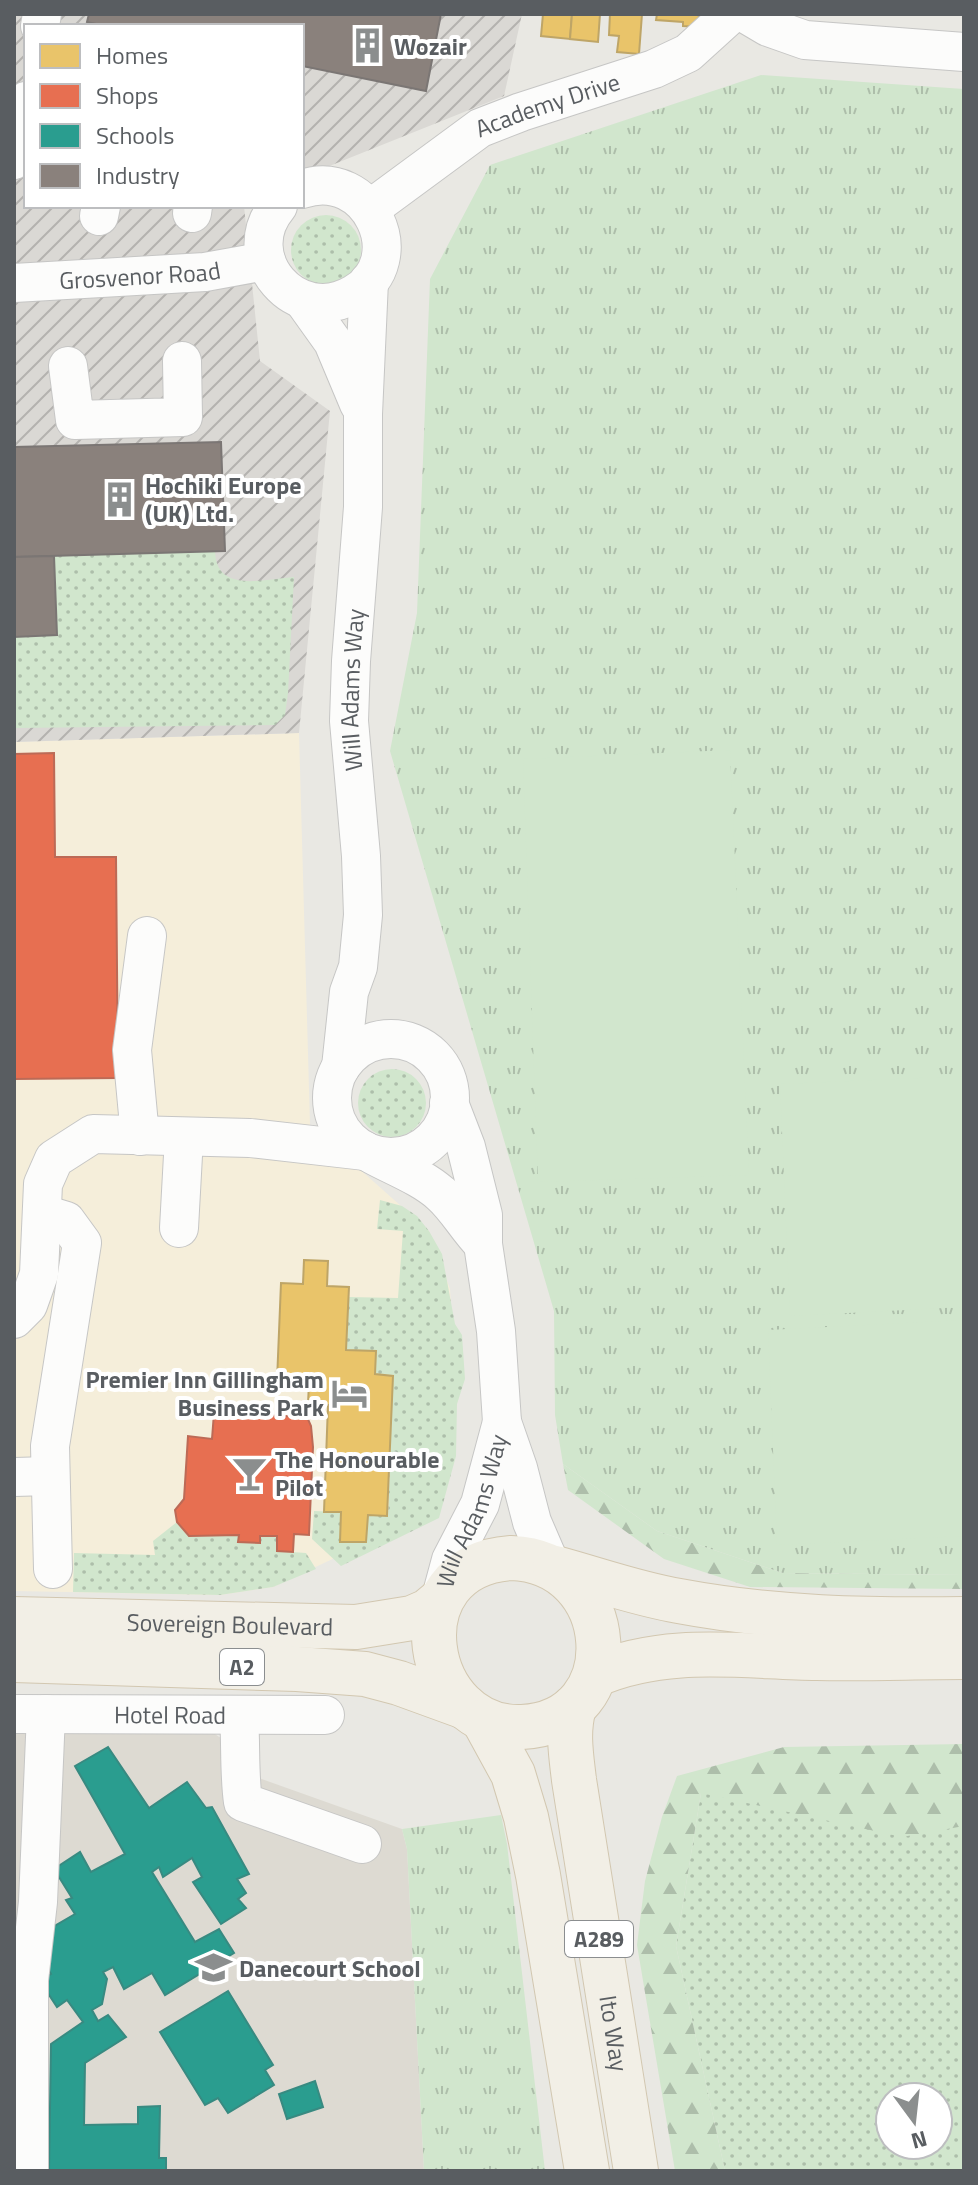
<svg xmlns="http://www.w3.org/2000/svg" width="978" height="2185" font-family="'Titillium Web',sans-serif">
<style>
.commercial{fill:#f5eeda}
.industrial{fill:url(#industrial-furrows)}
.education{fill:#dddad2}
.grass{fill:url(#grass-dots);fill-rule:evenodd}
.forest{fill:url(#forest-firs)}
.park{fill:url(#park-tufts)}
.garden{fill:#d1e6cd}
.homes{fill:#e9c46a;stroke:#bea567;stroke-width:2}
.shops{fill:#e76f51;stroke:#bc6a56;stroke-width:2}
.schools{fill:#2a9d8f;stroke:#388a81;stroke-width:2}
.industry{fill:#8a817c;stroke:#7b7674;stroke-width:2}
.lines{fill:none;stroke-linecap:round;stroke-linejoin:round}
.minor-casing{stroke:#c6c6c5;stroke-width:40}
.major-casing{stroke:#d2c7b0;stroke-width:46}
.minor{stroke:#fcfcfb;stroke-width:38}
.major{stroke:#f2efe6;stroke-width:44}
.labels{text-anchor:middle;dominant-baseline:central;stroke-width:8;stroke-linejoin:round;paint-order:stroke}
.shield{fill:#fff;stroke:#8b8e90;stroke-width:2}
.shield-label{font-size:22px;font-weight:bold;fill:#595d61}
.poi-label{font-size:24px;font-weight:bold;fill:#595d61;stroke:#fff;text-anchor:start}
.street-label{font-size:24px;fill:#595d61;stroke:#fff}
</style>
<defs>
<pattern id="industrial-furrows" width="10" height="10" patternUnits="userSpaceOnUse" patternTransform="scale(2)"><rect width="10" height="10" fill="#dad8d4"/><path d="M-1 1l2-2M0 10L10 0M9 11l2-2" fill="none" stroke="#b4b2af"/></pattern>
<pattern id="grass-dots" width="8" height="8" patternUnits="userSpaceOnUse" patternTransform="scale(2)"><rect width="8" height="8" fill="#d1e6cd"/><path d="M2 2h.1M6 6h.1" fill="none" stroke="#adbeaa" stroke-width="1.8" stroke-linecap="round"/></pattern>
<pattern id="forest-firs" width="22" height="20" patternUnits="userSpaceOnUse" patternTransform="scale(2)"><rect width="22" height="20" fill="#d1e6cd"/><path d="M5 1l3.5 6h-7zM16 11l3.5 6h-7z" fill="#adbeaa"/></pattern>
<pattern id="park-tufts" width="24" height="20" patternUnits="userSpaceOnUse" patternTransform="scale(2)"><rect width="24" height="20" fill="#d1e6cd"/><path d="M3 7l-1-3M5 7V3M7 7l1-3M15 17l-1-3M17 17v-4M19 17l1-3" fill="none" stroke="#adbeaa"/></pattern>
</defs>
<rect width="100%" height="100%" fill="#e9e8e3"/>
<!-- commercial -->
<polygon class="commercial" points="299,733 310,1125 429,1231 450,1289 457,1404 441,1508 273,1587 220,1595 14,1591 14,742"/>
<!-- industrial -->
<polygon class="industrial" points="14,14 522,14 504,96 302,177 302,26 26,26 26,206 244,206 260,361 330,411 299,733 14,742"/>
<!-- education -->
<polygon class="education" points="14,1727 209,1730 228,1743 256,1777 402,1829 407,1849 424,2171 14,2171"/>
<!-- grass -->
<g class="grass">
<circle cx="326" cy="250" r="35"/>
<path d="M215,551C216,594 264,579 294,577L288,693L285,715L275,725L14,728V637L57,635L54,556Z"/>
<circle cx="392" cy="1103" r="34"/>
<polygon points="380,1200 402,1206 417,1216 429,1231 442,1254 455,1324 462,1335 465,1379 457,1404 456,1456 439,1518 341,1566 312,1539 314,1511 341,1512 341,1542 366,1542 368,1515 388,1516 393,1376 375,1374 346,1350 348,1297 398,1298 403,1231 377,1229"/>
<polygon points="177,1522 189,1536 239,1535 239,1542 259,1543 260,1536 277,1536 278,1551 306,1553 316,1569 273,1587 220,1595 73,1592 74,1553 155,1555 153,1541"/>
<path d="M964,1744V2171H725L676,1946L701,1793ZM890,2097H938V2145H890Z"/>
</g>
<!-- forest -->
<g class="forest">
<polygon points="563,1464 657,1531 783,1573 964,1575 964,1589 750,1587 664,1559 568,1490"/>
<polygon points="964,1744 964,1826 902,1837 701,1793 676,1946 725,2171 675,2171 637,1945 645,1881 662,1817 677,1776 784,1747"/>
</g>
<!-- park -->
<g class="park">
<polygon points="761,75 964,89 964,1575 783,1573 657,1531 563,1464 555,1415 554,1311 390,751 417,613 430,279 490,165"/>
<polygon points="501,1815 507,1844 545,2171 424,2171 407,1849 402,1829"/>
</g>
<!-- garden -->
<g class="garden">
<polygon points="730,750 749,1175 538,1182 523,759"/>
<polygon points="964,1076 964,1307 790,1316 780,1084"/>
<polygon points="964,1320 964,1536 777,1545 768,1330"/>
</g>
<!-- homes -->
<g class="homes">
<polygon points="543,14 572,14 570,39 541,36"/>
<polygon points="572,14 600,14 598,42 570,39"/>
<polygon points="610,14 642,14 639,54 617,52 619,36 609,35"/>
<polygon points="657,14 699,14 698,27 683,26 683,22 656,20"/>
<polygon points="304,1260 328,1261 327,1286 349,1287 346,1350 376,1351 375,1374 393,1376 387,1516 368,1515 366,1542 340,1542 341,1512 324,1512 328,1405 308,1404 309,1382 277,1381 281,1283 303,1284"/>
</g>
<!-- shops -->
<g class="shops">
<polygon points="54,753 55,857 116,857 118,1078 14,1079 14,754"/>
<polygon points="214,1413 307,1417 311,1426 313,1447 309,1535 294,1534 293,1552 277,1551 277,1536 260,1536 260,1543 238,1542 239,1535 189,1536 177,1522 175,1510 184,1499 188,1436 212,1439"/>
</g>
<!-- schools -->
<g class="schools">
<polygon points="108,1747 149,1808 187,1782 206,1808 212,1807 249,1874 237,1879 246,1893 238,1899 246,1908 221,1924 193,1882 202,1877 192,1858 163,1877 159,1867 152,1872 195,1942 219,1929 234,1953 165,1995 152,1973 124,1989 113,1967 103,1972 107,1979 102,2004 92,2010 98,2021 108,2015 126,2037 85,2063 84,2125 138,2124 138,2107 160,2106 159,2158 166,2158 166,2171 49,2171 51,2044 83,2022 67,2000 57,2007 40,1981 51,1974 38,1952 41,1934 75,1914 66,1900 72,1898 54,1869 80,1852 91,1872 125,1854 75,1766"/>
<polygon points="228,1991 273,2065 265,2070 274,2085 228,2113 218,2098 205,2105 160,2032"/>
<polygon points="315,2081 323,2107 287,2119 279,2094"/>
</g>
<!-- industry -->
<g class="industry">
<polygon points="89,14 441,14 426,91 302,66 302,26 105,26 87,22"/>
<polygon points="221,442 225,551 14,557 14,447"/>
<polygon points="54,556 57,635 14,637 14,557"/>
</g>
<g class="lines">
<defs>
<g id="minor">
<polyline points="746,14 768,27 805,40 964,52"/>
<polyline points="40,26 42,14"/>
<polyline points="14,160 26,101"/>
<path d="M278,206C235,257 296,328 354,294C413,260 369,166 302,189"/>
<path id="s1" d="M370,209L480,128L521,112L654,69L688,53L731,14"/>
<polyline points="192,213 193,206"/>
<polyline points="99,216 101,206"/>
<path id="s2" d="M14,283L205,272L266,261"/>
<polyline points="303,300 333,342 359,404"/>
<polyline points="68,366 75,420 183,417 182,361"/>
<circle cx="391" cy="1098" r="59"/>
<path id="s3" d="M341,1067L349,992L358,967L363,915L361,856L349,721L351,661L363,507V414L369,281"/>
<polyline points="449,1103 466,1147 483,1215 483,1244 496,1331 502,1422 518,1468 532,1522 551,1566"/>
<polyline points="140,1136 132,1050 147,936"/>
<path d="M373,1155C395,1167 422,1177 441,1194C457,1208 467,1228 483,1244"/>
<polyline points="43,1214 66,1221 82,1243 50,1446 53,1569"/>
<polyline points="179,1228 184,1137"/>
<polyline points="14,1319 28,1305 39,1274 43,1184 54,1159 93,1134 250,1138 365,1151"/>
<polyline points="14,1477 50,1476"/>
<path id="s4" d="M440,1601L451,1560L480,1504L502,1422"/>
<path id="s5" d="M14,1714L325,1715"/>
<path d="M239,1716C241,1745 239,1773 243,1802L362,1844"/>
<polyline points="29,2171 29,1980 38,1902 46,1714"/>
</g>
<g id="major">
<path d="M511,1558C620,1561 631,1722 522,1727C422,1731 393,1566 511,1558Z"/>
<path d="M555,1568C596,1579 637,1594 679,1601C775,1619 867,1620 964,1619"/>
<path id="s6" d="M14,1619L356,1627L412,1618L428,1611L440,1601"/>
<polyline points="14,1660 297,1669 365,1674 399,1683 465,1707"/>
<path d="M595,1675C666,1644 742,1657 817,1658C866,1659 915,1657 964,1657"/>
<path id="s7" d="M574,1707C567,1732 571,1754 574,1780L636,2171"/>
<polyline points="484,1721 513,1774 526,1817 538,1875 587,2171"/>
</g>
</defs>
<!-- minor casing -->
<use href="#minor" class="minor-casing"/>
<!-- major casing -->
<use href="#major" class="major-casing"/>
<!-- minor -->
<use href="#minor" class="minor"/>
<!-- major -->
<use href="#major" class="major"/>
</g>
<!-- icons -->
<defs>
<symbol id="building-bare" viewBox="-9 -9 18 18"><path d="M-4-6H4V6H1V3H-1V6H-4ZM-2.5-4.3h1.7v1.8h-1.7ZM.8-4.3h1.7v1.8H.8ZM-2.5-1h1.7V.8h-1.7ZM.8-1h1.7V.8H.8Z" fill="#8b8e8e" stroke="#fff" stroke-width="2.5" paint-order="stroke"/></symbol>
<symbol id="hotel-bare" viewBox="-9 -9 18 18"><path d="M-6-4.5h1.5V1H6V5H4.5V3h-9V5H-6ZM-4 0a1.8 1.8 0 1 1 3.6 0ZM.5 0V-2.5h3Q6-2.5 6 0Z" fill="#8b8e8e" stroke="#fff" stroke-width="2.5" paint-order="stroke"/></symbol>
<symbol id="bar-bare" viewBox="-9 -9 18 18"><path d="M-6-5H6L.8 .8V4.5H3.5V6h-7V4.5H-.8V.8Z" fill="#8b8e8e" stroke="#fff" stroke-width="2.5" paint-order="stroke"/></symbol>
<symbol id="school-bare" viewBox="-9 -9 18 18"><path d="M0-5L7-2L0 1L-7-2ZM-4 1L0 2.5L4 1V4Q0 6-4 4Z" fill="#8b8e8e" stroke="#fff" stroke-width="2.5" paint-order="stroke"/></symbol>
</defs>
<g fill-rule="evenodd">
<use href="#building-bare" x="342" y="20" width="51" height="51"/>
<use href="#building-bare" x="94" y="474" width="51" height="51"/>
<use href="#hotel-bare" x="324" y="1368" width="51" height="51"/>
<use href="#bar-bare" x="224" y="1448" width="51" height="51"/>
<use href="#school-bare" x="188" y="1942" width="51" height="51"/>
</g>
<g class="labels">
<!-- shield labels -->
<g class="shield">
<rect x="220" y="1649" width="44" height="36" rx="6"/>
<rect x="565" y="1921" width="68" height="36" rx="6"/>
</g>
<g class="shield-label">
<text x="242" y="1667">A2</text>
<text x="599" y="1939">A289</text>
</g>
<!-- poi labels -->
<g class="poi-label">
<text x="394" y="46">Wozair</text>
<text x="145" y="485">Hochiki Europe<tspan x="145" dy="28">(UK) Ltd.</tspan></text>
<text x="324" y="1379" text-anchor="end">Premier Inn Gillingham<tspan x="324" dy="28">Business Park</tspan></text>
<text x="275" y="1459">The Honourable<tspan x="275" dy="28">Pilot</tspan></text>
<text x="239" y="1968">Danecourt School</text>
</g>
<!-- street labels -->
<g class="street-label">
<text stroke="none"><textPath href="#s1" startOffset="208">Academy Drive</textPath></text>
<text stroke="none"><textPath href="#s2" startOffset="126">Grosvenor Road</textPath></text>
<text stroke="none"><textPath href="#s3" startOffset="380">Will Adams Way</textPath></text>
<text stroke="none"><textPath href="#s4" startOffset="96">Will Adams Way</textPath></text>
<text stroke="none"><textPath href="#s6" startOffset="216">Sovereign Boulevard</textPath></text>
<text stroke="none"><textPath href="#s5" startOffset="156">Hotel Road</textPath></text>
<text stroke="none"><textPath href="#s7" startOffset="330">Ito Way</textPath></text>
</g>
</g>
<!-- border -->
<rect width="978" height="2185" fill="none" stroke="#595d61" stroke-width="32"/>
<!-- legend -->
<rect x="24" y="24" width="280" height="184" fill="#ffffff" stroke="#bdbec0" stroke-width="2"/>
<rect x="40" y="44" width="40" height="24" fill="#e9c46a" stroke="#bdbec0" stroke-width="2"/>
<text x="96" y="64" font-size="24" fill="#595d61">Homes</text>
<rect x="40" y="84" width="40" height="24" fill="#e76f51" stroke="#bdbec0" stroke-width="2"/>
<text x="96" y="104" font-size="24" fill="#595d61">Shops</text>
<rect x="40" y="124" width="40" height="24" fill="#2a9d8f" stroke="#bdbec0" stroke-width="2"/>
<text x="96" y="144" font-size="24" fill="#595d61">Schools</text>
<rect x="40" y="164" width="40" height="24" fill="#8a817c" stroke="#bdbec0" stroke-width="2"/>
<text x="96" y="184" font-size="24" fill="#595d61">Industry</text>
<!-- north arrow -->
<g transform="translate(914 2121) rotate(165)"><circle r="38" fill="#ffffff" stroke="#bdbec0" stroke-width="2"/>
<path d="M0-6L14 30L0 20L-14 30Z" fill="#8b8e8e"/>
<text y="-12" font-size="22" font-weight="bold" text-anchor="middle" fill="#595d61">N</text>
</g>
</svg>
